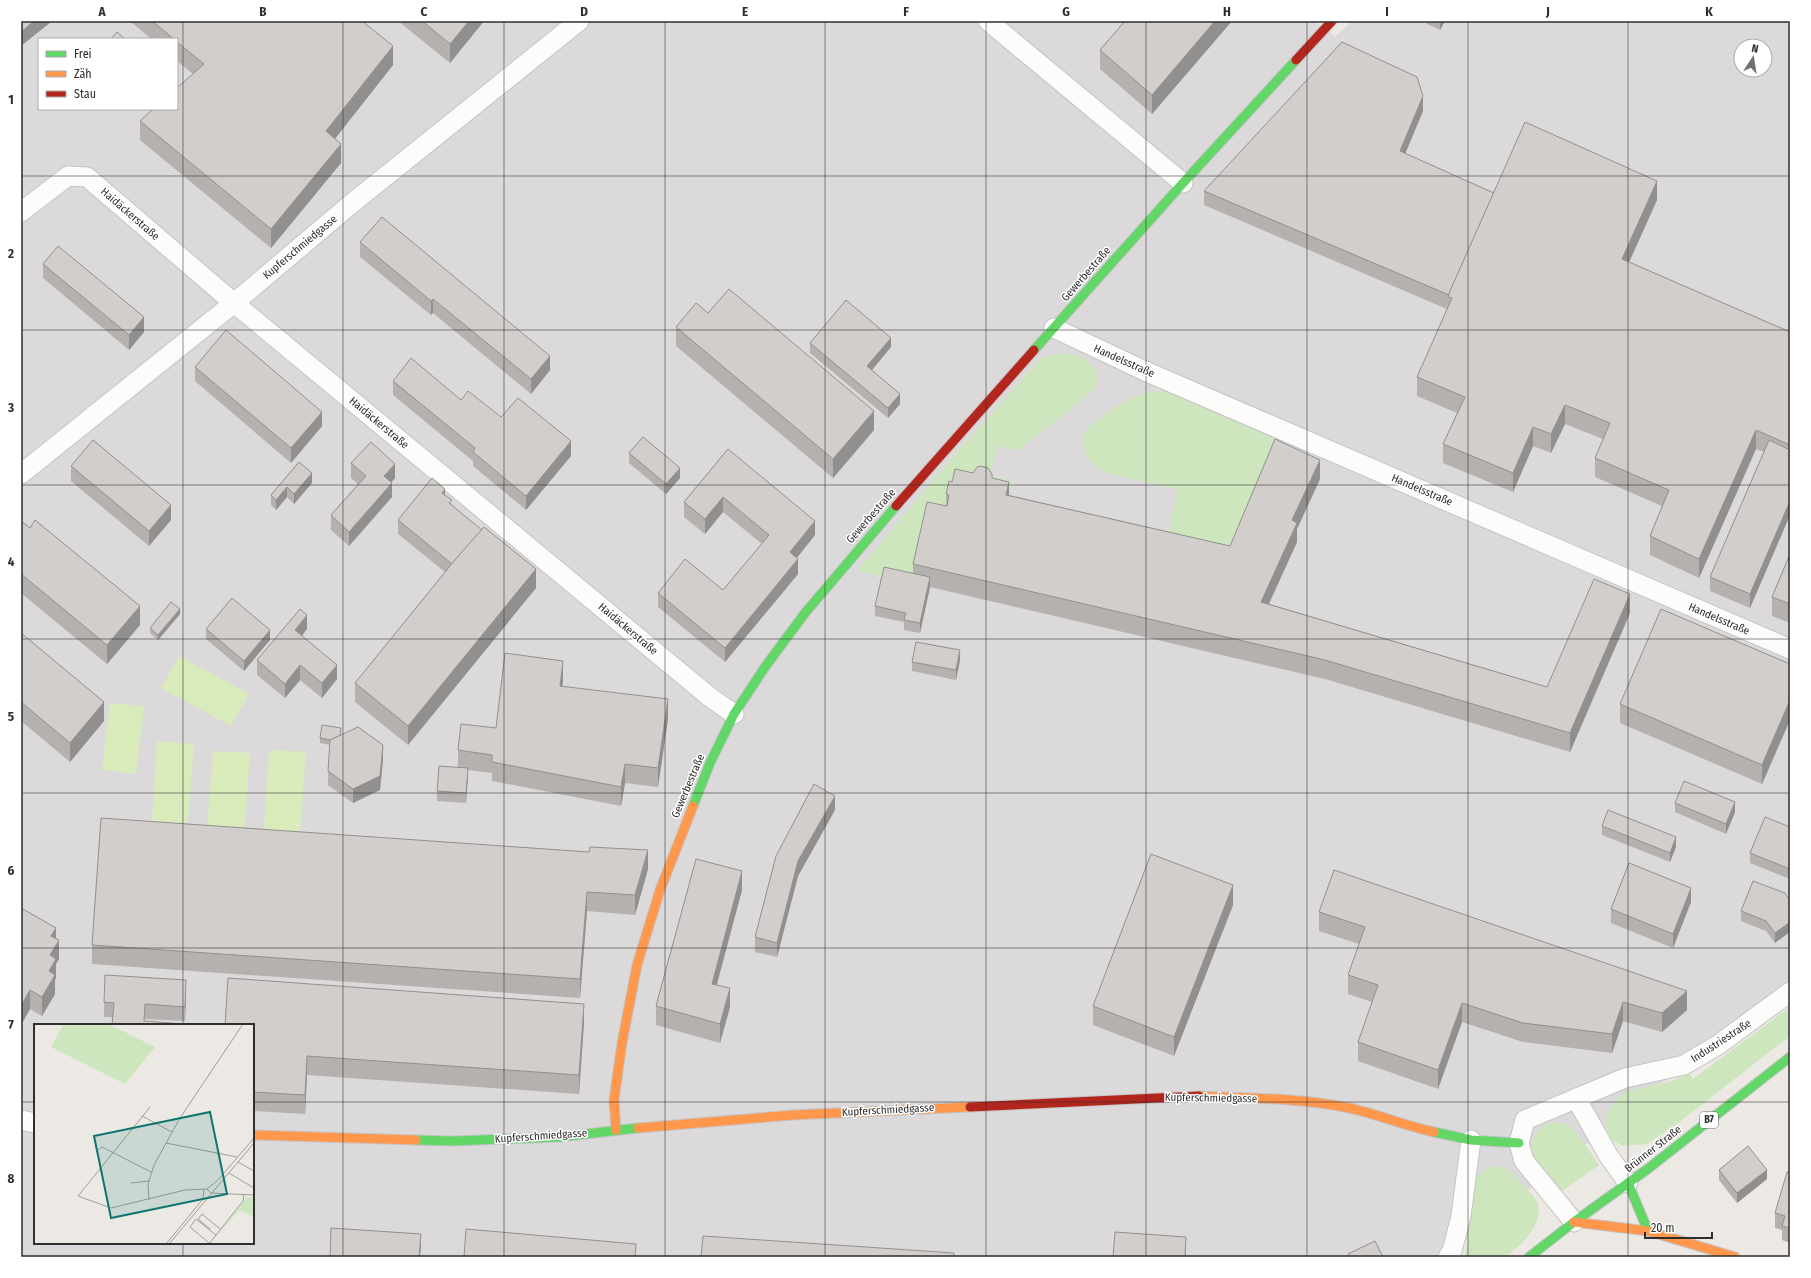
<svg xmlns="http://www.w3.org/2000/svg" width="1811" height="1278" font-family="'Fira Sans Condensed',sans-serif">
<style>
.industrial{fill:#dcd9db;fill-rule:evenodd}
.green{fill:#cee6be}
.pitch{fill:#d9eabb}
.lines{fill:none;stroke-linecap:round;stroke-linejoin:round}
.street-casing{stroke:#c5c4c5;stroke-width:21}
.fast-casing{stroke:#c5c4c5;stroke-width:11}
.slow-casing{stroke:#c5c4c5;stroke-width:11}
.jam-casing{stroke:#c5c4c5;stroke-width:11}
.street{stroke:#fcfcfb;stroke-width:19}
.fast{stroke:#63d668;stroke-width:9}
.slow{stroke:#ff974d;stroke-width:9}
.jam{stroke:#b3261e;stroke-width:9}
.wall{fill:#b4b1af}
.shaded-wall{fill:#92908e}
.building{fill:#d1cecb;stroke:#92908e}
.grid{fill:none;stroke:#2e2e2e;stroke-width:1;stroke-opacity:0.55}
.labels{text-anchor:middle;dominant-baseline:central;stroke-width:3;stroke-linejoin:round;paint-order:stroke}
.shield{fill:#fff;stroke:#6d6d6d;stroke-width:1}
.shield-label{font-size:10px;font-weight:bold;fill:#2e2e2e}
.street-label{font-size:11px;fill:#2e2e2e;stroke:#fff}
.inset-road{fill:none;stroke:#a09e9b;stroke-width:1}
.view{fill:#0f766e;fill-opacity:0.15;stroke:#0f766e;stroke-width:2}
.inset-edge{fill:none;stroke:#2e2e2e;stroke-width:2}
.neatline{fill:none;stroke:#2e2e2e;stroke-width:1.5}
.grid-label{font-size:13px;text-anchor:middle;font-weight:bold;fill:#2e2e2e}
</style>
<rect width="100%" height="100%" fill="#ece8e4"/>
<!-- industrial -->
<path class="industrial" d="M21,21H1315L1335,37L1352,21H1790V981L1445,1257H21ZM39,39H177V109H39ZM1741,46H1765V70H1741ZM35,1025H253V1243H35Z"/>
<!-- green -->
<g class="green">
<path d="M1065,353C1082,355 1098,364 1098,382L1093,391L1019,450L998,446L990,475L1012,481L1009,501L946,513L913,583L857,571L945,466L1041,358Z"/>
<polygon points="1165,391 1282,442 1230,565 1165,549 1178,490 1104,472 1093,464 1086,454 1083,443 1083,434 1088,427 1117,406 1134,397 1150,392"/>
<polygon points="1790,1007 1790,1036 1678,1123 1647,1144 1623,1146 1612,1140 1607,1131 1605,1120 1609,1109 1617,1099 1627,1091 1672,1081 1689,1073 1693,1079"/>
<path d="M1557,1122L1569,1125L1580,1137L1599,1165L1561,1192C1548,1176 1522,1156 1536,1134C1542,1125 1548,1123 1557,1122Z"/>
<path d="M1497,1166C1510,1169 1516,1176 1524,1186C1528,1190 1533,1195 1536,1200C1547,1222 1521,1245 1506,1257H1465L1476,1179C1482,1170 1486,1167 1497,1166Z"/>
</g>
<!-- pitch -->
<g class="pitch">
<polygon points="179,656 249,694 231,726 161,688"/>
<polygon points="110,703 144,706 136,774 102,770"/>
<polygon points="157,741 194,744 188,823 152,821"/>
<polygon points="269,750 306,752 300,832 264,829"/>
<polygon points="213,751 250,753 244,833 207,830"/>
</g>
<g class="lines">
<defs>
<g id="street">
<polyline points="988,21 1183,183"/>
<polyline points="21,212 68,176 87,177 234,303 711,698 734,714"/>
<polyline points="1054,328 1145,371 1790,649"/>
<polyline points="21,474 234,303 351,204 579,21"/>
<polyline points="1576,1098 1608,1155 1628,1183"/>
<polyline points="21,1120 35,1123"/>
<polyline points="1574,1222 1524,1161 1519,1143 1525,1120 1625,1078 1684,1065 1718,1045 1790,992"/>
<polyline points="1448,1257 1452,1251 1461,1216 1471,1140"/>
</g>
<g id="fast">
<polyline points="1034,350 1183,183 1296,60"/>
<polyline points="693,806 710,763 734,714 765,667 805,613 896,506"/>
<polyline points="1434,1132 1471,1140 1519,1143"/>
<polyline points="416,1140 453,1141 560,1137 638,1128"/>
<polyline points="1628,1183 1648,1231"/>
<polyline points="1529,1257 1574,1222 1649,1168 1790,1057"/>
</g>
<g id="slow">
<path d="M1199,1096C1249,1098 1300,1098 1349,1108C1378,1114 1405,1126 1434,1132"/>
<polyline points="638,1128 793,1115 970,1107"/>
<polyline points="616,1130 614,1100 622,1043 637,965 660,890 693,806"/>
<polyline points="253,1135 416,1140"/>
<polyline points="1574,1222 1648,1231 1735,1257"/>
</g>
<g id="jam">
<polyline points="1296,60 1332,21"/>
<polyline points="896,506 1034,350"/>
<polyline points="970,1107 1199,1096"/>
</g>
</defs>
<!-- street casing -->
<use href="#street" class="street-casing"/>
<!-- fast casing -->
<use href="#fast" class="fast-casing"/>
<!-- slow casing -->
<use href="#slow" class="slow-casing"/>
<!-- jam casing -->
<use href="#jam" class="jam-casing"/>
<!-- street -->
<use href="#street" class="street"/>
<!-- fast -->
<use href="#fast" class="fast"/>
<!-- slow -->
<use href="#slow" class="slow"/>
<!-- jam -->
<use href="#jam" class="jam"/>
</g>
<!-- wall -->
<g class="wall">
<polygon points="130,21 362,21 393,65 335,139 341,163 271,248 140,140 140,121 193,74 177,61 177,39 151,39"/>
<polygon points="398,21 484,21 450,63"/>
<polygon points="1125,21 1232,21 1152,114 1100,69 1100,50"/>
<polygon points="1427,21 1445,21 1440,30 1427,24"/>
<polygon points="1423,111 1405,154 1494,193 1657,200 1629,262 1790,332 1790,515 1750,608 1710,591 1710,577 1764,452 1756,449 1699,578 1650,555 1650,536 1662,506 1595,477 1595,458 1603,439 1565,424 1551,453 1533,446 1513,492 1443,463 1443,444 1457,413 1417,396 1417,377 1447,309 1204,205 1204,191"/>
<polygon points="360,242 550,370 531,394 433,313 431,315 360,257"/>
<polygon points="43,264 144,332 129,350 43,278"/>
<polygon points="708,313 874,430 833,478 676,346 676,327"/>
<polygon points="810,343 891,347 871,370 900,404 888,418 810,353"/>
<polygon points="195,367 322,426 291,463 195,381"/>
<polygon points="393,381 461,400 501,417 571,456 526,510 473,466 473,461 393,395"/>
<polygon points="728,449 815,535 797,558 798,574 725,662 658,607 658,593 723,590 762,544 723,512 705,534 684,517 684,502"/>
<polygon points="629,453 680,478 666,494 629,463"/>
<polygon points="299,462 312,483 294,504 287,497 276,510 271,505 271,495"/>
<polygon points="351,463 395,478 392,482 392,497 349,546 331,530 331,515 358,484 351,478"/>
<polygon points="71,466 171,520 149,546 71,481"/>
<polygon points="992,478 1009,495 1230,546 1320,479 1297,529 1297,542 1269,604 1547,687 1630,613 1570,752 1325,679 930,587 920,633 904,630 904,622 875,616 875,606 913,573 913,564 946,506 946,494 952,482"/>
<polygon points="445,495 452,505 536,588 408,745 355,702 355,683 445,572 398,534 398,520"/>
<polygon points="21,521 140,625 107,664 21,593"/>
<polygon points="1790,554 1790,623 1772,616 1772,597"/>
<polygon points="180,614 158,640 150,633 150,628"/>
<polygon points="206,629 270,640 244,671 206,639"/>
<polygon points="307,629 302,636 337,679 322,698 300,680 285,698 257,675 257,660"/>
<polygon points="21,633 104,721 70,762 21,721"/>
<polygon points="960,660 956,680 912,671 912,662"/>
<polygon points="1790,664 1790,720 1762,784 1620,723 1620,704"/>
<polygon points="563,680 562,686 668,719 658,787 625,783 621,806 492,781 492,773 468,770 466,803 437,801 437,791 458,768 458,750 496,728"/>
<polygon points="341,733 340,735 383,760 380,790 353,803 328,785 328,771 330,745 320,743 320,738"/>
<polygon points="1675,803 1735,812 1726,834 1675,812"/>
<polygon points="835,810 798,876 777,957 755,952 755,937"/>
<polygon points="1602,826 1676,847 1670,862 1602,835"/>
<polygon points="1790,827 1790,879 1750,863 1750,853"/>
<polygon points="589,852 648,869 635,915 587,911 580,998 92,964 92,945"/>
<polygon points="742,890 716,985 730,1007 720,1043 656,1025 656,1006"/>
<polygon points="1785,893 1775,943 1766,931 1741,921 1741,911"/>
<polygon points="1691,902 1673,948 1611,923 1611,909"/>
<polygon points="1233,905 1174,1056 1093,1025 1093,1006"/>
<polygon points="21,912 56,938 59,959 56,964 56,978 55,980 55,994 42,1016 30,1009 21,1025"/>
<polygon points="1319,912 1687,1010 1662,1032 1623,1021 1612,1053 1523,1042 1462,1022 1438,1089 1358,1061 1358,1042 1372,1002 1348,994 1348,975 1359,944 1319,931"/>
<polygon points="186,994 185,1021 145,1019 145,1021 112,1025 113,1017 104,1017 104,1002"/>
<polygon points="584,1023 579,1094 307,1075 305,1114 253,1111 253,1025"/>
<polygon points="1719,1170 1767,1179 1737,1203 1719,1180"/>
<polygon points="1790,1171 1790,1243 1782,1240 1782,1230 1775,1228 1775,1213"/>
</g>
<!-- shaded-wall -->
<g class="shaded-wall">
<polygon points="34,21 51,21 51,22 21,46 21,32"/>
<polygon points="469,21 484,21 450,63 450,44"/>
<polygon points="1215,21 1232,21 1152,114 1152,95"/>
<polygon points="1440,21 1445,21 1440,30"/>
<polygon points="393,46 393,65 326,150 326,131"/>
<polygon points="1423,96 1423,111 1400,166 1400,151"/>
<polygon points="341,144 341,163 271,248 271,229"/>
<polygon points="1657,181 1657,200 1622,278 1622,259"/>
<polygon points="433,299 433,313 431,315 431,301"/>
<polygon points="144,317 144,332 129,350 129,335"/>
<polygon points="891,338 891,347 867,376 867,366"/>
<polygon points="550,356 550,370 531,394 531,379"/>
<polygon points="900,394 900,404 888,418 888,408"/>
<polygon points="1565,405 1565,424 1551,453 1551,434"/>
<polygon points="874,411 874,430 833,478 833,459"/>
<polygon points="322,412 322,426 291,463 291,448"/>
<polygon points="1533,427 1533,446 1513,492 1513,473"/>
<polygon points="1756,430 1756,449 1699,578 1699,559"/>
<polygon points="571,441 571,456 526,510 526,496"/>
<polygon points="1320,460 1320,479 1297,529 1297,542 1261,621 1261,602 1292,520"/>
<polygon points="395,464 395,478 384,490 384,476"/>
<polygon points="680,468 680,478 666,494 666,484"/>
<polygon points="312,473 312,483 294,504 294,494"/>
<polygon points="1009,482 1009,501 1006,495"/>
<polygon points="392,483 392,497 349,546 349,532"/>
<polygon points="287,487 287,497 276,510 276,500"/>
<polygon points="445,489 445,504 442,493"/>
<polygon points="723,497 723,512 705,534 705,519"/>
<polygon points="1790,501 1790,515 1750,608 1750,594"/>
<polygon points="171,505 171,520 149,546 149,531"/>
<polygon points="815,521 815,535 790,566 790,552"/>
<polygon points="798,559 798,574 725,662 725,648"/>
<polygon points="536,569 536,588 408,745 408,726"/>
<polygon points="930,577 930,587 920,633 920,623"/>
<polygon points="1630,594 1630,613 1570,752 1570,733"/>
<polygon points="140,606 140,625 107,664 107,645"/>
<polygon points="180,609 180,614 158,640 158,635"/>
<polygon points="307,615 307,629 295,644 295,630"/>
<polygon points="270,630 270,640 244,671 244,661"/>
<polygon points="960,650 960,660 956,680 956,670"/>
<polygon points="563,661 563,680 560,705 560,686"/>
<polygon points="300,665 300,680 285,698 285,684"/>
<polygon points="337,665 337,679 322,698 322,683"/>
<polygon points="668,699 668,719 658,787 658,768"/>
<polygon points="1790,700 1790,720 1762,784 1762,765"/>
<polygon points="104,702 104,721 70,762 70,743"/>
<polygon points="383,745 383,760 380,790 353,803 353,789"/>
<polygon points="625,764 625,783 621,806 621,787"/>
<polygon points="468,768 468,778 466,803 466,793"/>
<polygon points="835,796 835,810 798,876 777,957 777,943 798,861"/>
<polygon points="1735,802 1735,812 1726,834 1726,824"/>
<polygon points="1676,837 1676,847 1670,862 1670,853"/>
<polygon points="648,850 648,869 635,915 635,895"/>
<polygon points="742,871 742,890 712,1003 712,984"/>
<polygon points="1233,885 1233,905 1174,1056 1174,1037"/>
<polygon points="1691,888 1691,902 1673,948 1673,934"/>
<polygon points="587,892 587,911 580,998 580,979"/>
<polygon points="1790,922 1790,932 1775,943 1775,933"/>
<polygon points="56,928 56,946 59,940 59,959 56,964 56,978 55,980 55,994 42,1016 42,997 49,971 51,936"/>
<polygon points="186,980 186,994 185,1021 185,1007"/>
<polygon points="730,988 730,1007 720,1043 720,1024"/>
<polygon points="30,990 30,1009 21,1025 21,1006"/>
<polygon points="1687,991 1687,1010 1662,1032 1662,1013"/>
<polygon points="1623,1002 1623,1021 1612,1053 1612,1034"/>
<polygon points="1462,1003 1462,1022 1438,1089 1438,1070"/>
<polygon points="584,1004 584,1023 579,1094 579,1075"/>
<polygon points="307,1056 307,1075 305,1114 305,1095"/>
<polygon points="1767,1170 1767,1179 1737,1203 1737,1193"/>
<polygon points="421,1234 421,1248 420,1257 419,1257"/>
<polygon points="1186,1237 1186,1257 1185,1257"/>
</g>
<!-- building -->
<g class="building">
<polygon points="21,21 34,21 21,32"/>
<polygon points="152,21 362,21 393,46 326,131 341,144 271,229 140,121 153,109 177,109 177,88 204,64 177,42 177,39 174,39"/>
<polygon points="422,21 469,21 450,44"/>
<polygon points="1125,21 1215,21 1152,95 1100,50"/>
<polygon points="117,32 125,39 111,39"/>
<polygon points="1342,42 1417,77 1423,96 1400,151 1494,193 1449,295 1204,191"/>
<polygon points="1525,122 1657,181 1622,259 1790,332 1790,445 1756,430 1699,559 1650,536 1669,490 1595,458 1610,423 1565,405 1551,434 1533,427 1513,473 1443,444 1465,397 1417,377 1452,298 1448,297 1450,291"/>
<polygon points="382,217 550,356 531,379 433,299 431,301 360,242"/>
<polygon points="58,246 144,317 129,335 43,264"/>
<polygon points="729,289 874,411 833,459 676,327 696,303 708,313"/>
<polygon points="846,300 891,338 867,366 900,394 888,408 810,343"/>
<polygon points="226,330 322,412 291,448 195,367"/>
<polygon points="411,358 461,400 468,391 501,417 518,398 571,441 526,496 473,452 475,448 393,381"/>
<polygon points="643,437 680,468 666,484 629,453"/>
<polygon points="1275,439 1320,460 1292,520 1297,523 1261,602 1547,687 1594,579 1630,594 1570,733 1325,660 913,564 927,502 947,506 949,495 946,494 949,481 952,482 955,469 973,473 977,467 981,466 988,468 992,474 992,478 1009,482 1006,495 1230,546"/>
<polygon points="93,440 171,505 149,531 71,466"/>
<polygon points="1769,440 1790,450 1790,501 1750,594 1710,577"/>
<polygon points="371,442 395,464 384,476 392,483 349,532 331,515 366,476 351,463"/>
<polygon points="728,449 815,521 790,552 798,559 725,648 658,593 685,559 723,590 769,535 723,497 705,519 684,502"/>
<polygon points="299,462 312,473 294,494 287,487 276,500 271,495"/>
<polygon points="432,478 445,489 442,493 452,500 449,503 482,530 452,564 398,520"/>
<polygon points="35,520 140,606 107,645 21,574 21,521 30,528"/>
<polygon points="484,527 536,569 408,726 355,683 454,561"/>
<polygon points="1790,554 1790,604 1772,597"/>
<polygon points="884,567 930,577 920,623 904,620 906,613 875,606"/>
<polygon points="232,598 270,630 244,661 206,629"/>
<polygon points="171,602 180,609 158,635 150,628"/>
<polygon points="300,609 307,615 295,630 337,665 322,683 300,665 285,684 257,660"/>
<polygon points="1661,609 1790,664 1790,700 1762,765 1620,704"/>
<polygon points="21,633 104,702 70,743 21,702"/>
<polygon points="916,642 960,650 956,670 912,662"/>
<polygon points="505,653 563,661 560,686 668,699 658,768 625,764 621,787 492,762 492,755 458,750 461,724 496,728"/>
<polygon points="322,725 341,728 340,736 330,740 320,738"/>
<polygon points="358,727 383,745 380,776 353,789 328,771 330,740"/>
<polygon points="439,766 468,768 466,793 437,791"/>
<polygon points="1684,781 1735,802 1726,824 1675,803"/>
<polygon points="814,784 835,796 798,861 777,943 755,937 776,856"/>
<polygon points="1608,810 1676,837 1670,853 1602,826"/>
<polygon points="1765,817 1790,827 1790,869 1750,853"/>
<polygon points="101,818 589,852 590,847 648,850 635,895 587,892 580,979 92,945"/>
<polygon points="1151,854 1233,885 1174,1037 1093,1006"/>
<polygon points="696,859 742,871 712,984 730,988 720,1024 656,1006"/>
<polygon points="1629,863 1691,888 1673,934 1611,909"/>
<polygon points="1334,870 1687,991 1662,1013 1623,1002 1612,1034 1523,1023 1462,1003 1438,1070 1358,1042 1378,985 1348,975 1365,927 1319,912"/>
<polygon points="1753,881 1785,893 1790,901 1790,922 1775,933 1766,921 1741,911"/>
<polygon points="23,909 56,928 51,936 59,940 50,955 56,959 49,971 55,975 42,997 30,990 21,1006 21,912"/>
<polygon points="105,975 186,980 185,1007 145,1004 144,1021 184,1024 184,1025 112,1025 114,1003 104,1002"/>
<polygon points="228,978 584,1004 579,1075 307,1056 305,1095 253,1092 253,1025 225,1025"/>
<polygon points="1748,1146 1767,1170 1737,1193 1719,1170"/>
<polygon points="1790,1171 1790,1228 1782,1226 1785,1216 1775,1213 1787,1172"/>
<polygon points="331,1228 421,1234 419,1257 330,1257"/>
<polygon points="466,1229 636,1244 635,1257 464,1257"/>
<polygon points="1115,1232 1186,1237 1185,1257 1113,1257"/>
<polygon points="703,1236 954,1253 954,1257 701,1257"/>
<polygon points="1375,1241 1383,1257 1349,1257 1348,1254"/>
</g>
<!-- grid -->
<path class="grid" d="M183,21V1025M343,21V1257M504,21V1257M665,21V1257M825,21V1257M986,21V1257M1146,21V1257M1307,21V1257M1468,21V1257M1628,21V1257M21,176H1790M21,330H1790M21,485H1790M21,639H1790M21,793H1790M21,948H1790M21,1102H35M253,1102H1790M183,1243V1257"/>
<g class="labels">
<!-- shield labels -->
<rect class="shield" x="1700" y="1112" width="18" height="16" rx="3"/>
<g class="shield-label">
<text x="1709" y="1120">B7</text>
</g>
<!-- street labels -->
<g class="street-label">
<text transform="translate(130 214) rotate(41)">Haidäckerstraße</text>
<text transform="translate(300 247) rotate(-40)">Kupferschmiedgasse</text>
<text transform="translate(1086 274) rotate(-49)">Gewerbestraße</text>
<text transform="translate(1124 361) rotate(24)">Handelsstraße</text>
<text transform="translate(379 423) rotate(40)">Haidäckerstraße</text>
<text transform="translate(1422 490) rotate(23)">Handelsstraße</text>
<text transform="translate(871 516) rotate(-49)">Gewerbestraße</text>
<text transform="translate(1719 619) rotate(23)">Handelsstraße</text>
<text transform="translate(628 629) rotate(40)">Haidäckerstraße</text>
<text transform="translate(688 786) rotate(-67)">Gewerbestraße</text>
<text transform="translate(1721 1041) rotate(-33)">Industriestraße</text>
<text transform="translate(1211 1098) rotate(1)">Kupferschmiedgasse</text>
<text transform="translate(888 1110) rotate(-3)">Kupferschmiedgasse</text>
<text transform="translate(541 1136) rotate(-4)">Kupferschmiedgasse</text>
<text transform="translate(1653 1149) rotate(-38)">Brünner Straße</text>
</g>
</g>
<!-- overview -->
<g transform="translate(34 1024)">
<rect width="220" height="220" fill="#ece8e4"/>
<path d="M30,0H75L121,23L91,60L17,23ZM220,173V193L205,186L176,220L212,174Z" fill="#cee6be"/>
<path class="inset-road" d="M116,83L44,172L77,184L151,166L173,165L184,156L220,114M108,92L138,108M132,119L203,133M64,126L68,123L117,148M204,138L220,147M195,149L220,164M97,159L115,157M173,165L177,169L220,171M115,176L114,160L120,141L146,94L209,0M176,205L164,195L168,190L186,205M175,219L156,203L162,195L182,211M132,220L169,175L170,165M135,220L220,119M175,220L209,177L210,171"/>
<path class="view" d="M176,88L193,170L77,194L60,112Z"/>
<rect width="220" height="220" class="inset-edge"/>
</g>
<!-- border -->
<rect width="1811" height="1278" fill="none" stroke="#ffffff" stroke-width="44"/>
<!-- legend -->
<rect x="38" y="38" width="140" height="72" fill="#ffffff" stroke="#ababab"/>
<rect x="46" y="51" width="20" height="6" fill="#63d668" stroke="#ababab"/>
<text x="74" y="58" font-size="12" fill="#2e2e2e">Frei</text>
<rect x="46" y="71" width="20" height="6" fill="#ff974d" stroke="#ababab"/>
<text x="74" y="78" font-size="12" fill="#2e2e2e">Zäh</text>
<rect x="46" y="91" width="20" height="6" fill="#b3261e" stroke="#ababab"/>
<text x="74" y="98" font-size="12" fill="#2e2e2e">Stau</text>
<!-- north arrow -->
<g transform="translate(1753 58) rotate(12)"><circle r="19" fill="#ffffff" stroke="#ababab"/>
<path d="M0-3L7 15L0 10L-7 15Z" fill="#706f6e"/>
<text y="-6" font-size="11" font-weight="bold" text-anchor="middle" fill="#2e2e2e">N</text>
</g>
<!-- scale -->
<path d="M1645 1232v6h67v-6" fill="none" stroke="#2e2e2e" stroke-width="2"/>
<text x="1651" y="1232" font-size="12" fill="#2e2e2e" stroke="#ffffff" stroke-width="3" paint-order="stroke">20 m</text>
<rect x="22" y="22" width="1767" height="1234" class="neatline"/>
<g class="grid-label">
<text x="102" y="16">A</text>
<text x="263" y="16">B</text>
<text x="424" y="16">C</text>
<text x="584" y="16">D</text>
<text x="745" y="16">E</text>
<text x="906" y="16">F</text>
<text x="1066" y="16">G</text>
<text x="1227" y="16">H</text>
<text x="1387" y="16">I</text>
<text x="1548" y="16">J</text>
<text x="1709" y="16">K</text>
<text x="11" y="104">1</text>
<text x="11" y="258">2</text>
<text x="11" y="412">3</text>
<text x="11" y="566">4</text>
<text x="11" y="721">5</text>
<text x="11" y="875">6</text>
<text x="11" y="1029">7</text>
<text x="11" y="1183">8</text>
</g>
</svg>
